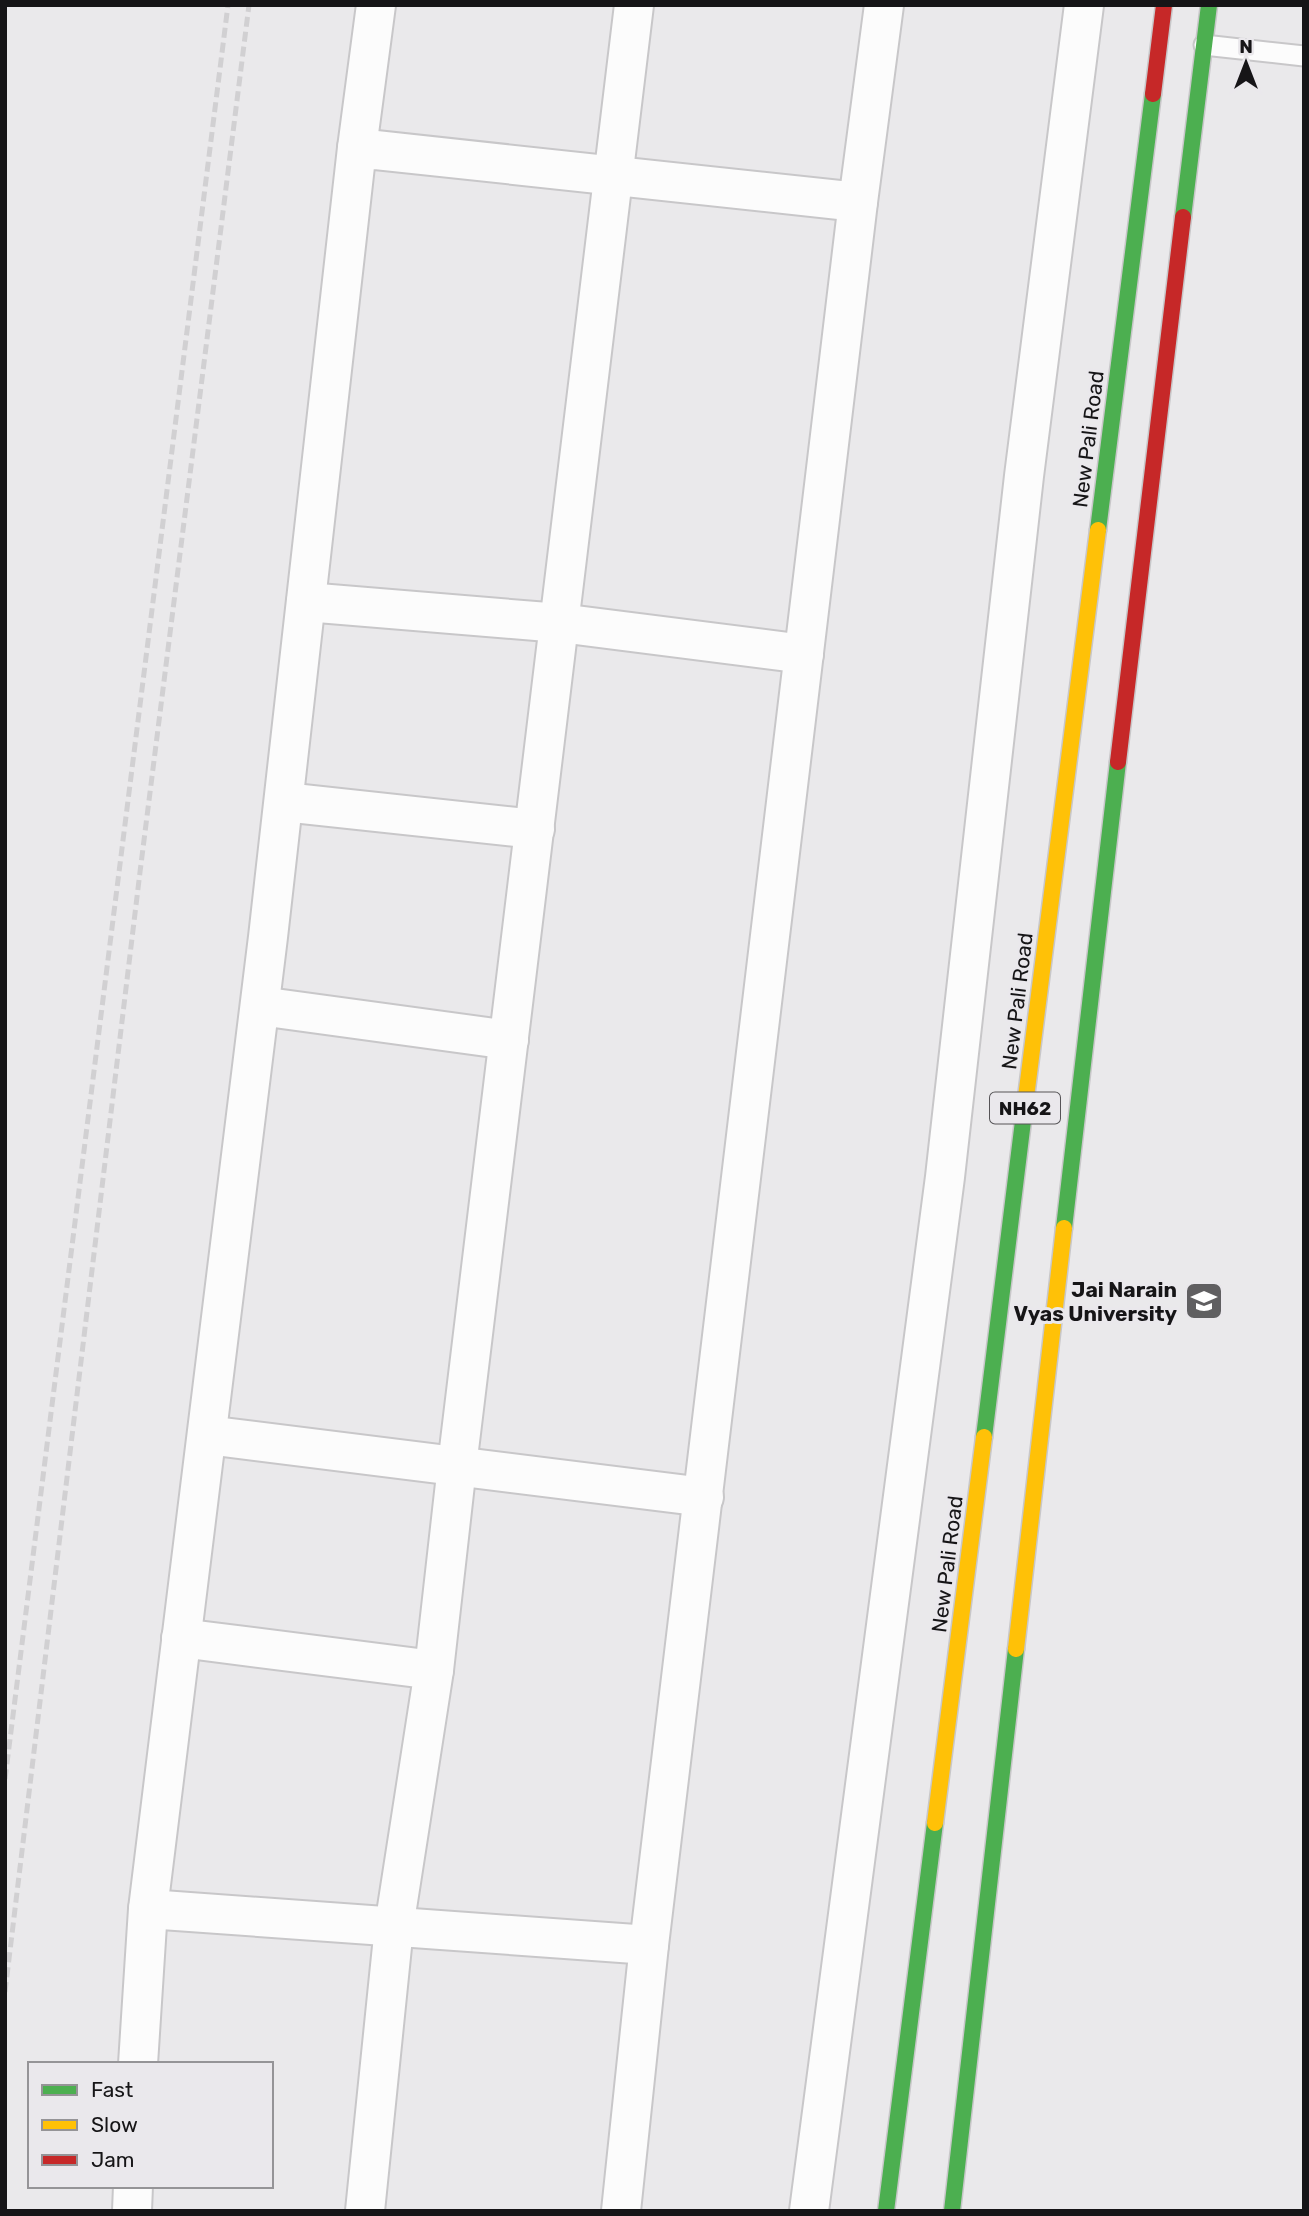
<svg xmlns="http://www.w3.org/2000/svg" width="1309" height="2216" font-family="Rubik,sans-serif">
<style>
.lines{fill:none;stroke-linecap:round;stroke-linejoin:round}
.lane-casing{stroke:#c8c7c9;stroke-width:23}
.street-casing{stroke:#c8c7c9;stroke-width:42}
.fast-casing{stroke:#c8c7c9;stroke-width:19}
.slow-casing{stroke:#c8c7c9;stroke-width:19}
.jam-casing{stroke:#c8c7c9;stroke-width:19}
.lane{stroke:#fcfcfc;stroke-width:19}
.street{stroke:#fcfcfc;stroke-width:38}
.fast{stroke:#4caf50;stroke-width:16}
.slow{stroke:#ffc107;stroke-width:16}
.jam{stroke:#c62828;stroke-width:16}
.rail{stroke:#d1d0d2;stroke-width:5;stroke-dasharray:10 5;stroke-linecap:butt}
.labels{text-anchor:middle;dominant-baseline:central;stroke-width:6;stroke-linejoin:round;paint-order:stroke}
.shield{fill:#eae8ec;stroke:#565457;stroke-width:2}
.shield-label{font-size:19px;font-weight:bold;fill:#161517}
.street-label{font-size:21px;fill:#161517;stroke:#eae8ec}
.poi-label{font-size:21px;font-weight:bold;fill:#161517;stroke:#eae8ec;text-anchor:end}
</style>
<rect width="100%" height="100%" fill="#eae9eb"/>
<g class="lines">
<defs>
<polyline id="lane" points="1204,45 1304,56"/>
<g id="street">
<polyline points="357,148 376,5"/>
<polyline points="858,202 884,5"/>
<polyline points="306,602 560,623 804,654"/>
<polyline points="284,802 535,829"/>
<polyline points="260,1006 509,1040"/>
<polyline points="207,1435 704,1497"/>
<polyline points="181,1638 434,1670"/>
<polyline points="148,1909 649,1945"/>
<polyline points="138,2064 148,1909 268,937 357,148 858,202 649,1945 621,2211"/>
<polyline points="132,2211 133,2186"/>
<polyline points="365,2211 394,1927 434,1670 457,1466 634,5"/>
<polyline points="809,2211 945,1177 1024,476 1084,5"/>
</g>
<g id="fast">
<polyline points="1183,217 1209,5"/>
<polyline points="1098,530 1153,94"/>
<polyline points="1064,1228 1118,762"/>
<polyline points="984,1437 1024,1113"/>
<polyline points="886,2211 935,1823"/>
<polyline points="952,2211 1016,1649"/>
</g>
<g id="slow">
<polyline points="1024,1113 1098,530"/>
<polyline points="1016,1649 1064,1228"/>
<polyline points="935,1823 984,1437"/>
</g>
<g id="jam">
<polyline points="1153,94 1164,5"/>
<polyline points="1118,762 1183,217"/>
</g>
</defs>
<!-- lane casing -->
<use href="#lane" class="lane-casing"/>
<!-- street casing -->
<use href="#street" class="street-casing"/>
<!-- fast casing -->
<use href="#fast" class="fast-casing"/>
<!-- slow casing -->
<use href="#slow" class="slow-casing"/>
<!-- jam casing -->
<use href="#jam" class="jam-casing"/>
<!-- lane -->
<use href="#lane" class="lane"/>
<!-- street -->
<use href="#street" class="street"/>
<!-- fast -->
<use href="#fast" class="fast"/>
<!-- slow -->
<use href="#slow" class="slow"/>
<!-- jam -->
<use href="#jam" class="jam"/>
<!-- rail -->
<g class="rail">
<polyline points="5,1779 228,5"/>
<polyline points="5,1992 140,872 249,5"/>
</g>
</g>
<!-- icons -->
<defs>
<symbol id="university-square" viewBox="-11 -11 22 22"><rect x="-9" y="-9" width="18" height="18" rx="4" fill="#605f61" stroke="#eae8ec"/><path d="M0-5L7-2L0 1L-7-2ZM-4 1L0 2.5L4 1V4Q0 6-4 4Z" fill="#fff"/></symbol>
</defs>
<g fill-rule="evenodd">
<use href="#university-square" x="1182" y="1279" width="44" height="44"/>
</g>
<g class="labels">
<!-- shield labels -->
<rect class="shield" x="990" y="1092.5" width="70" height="31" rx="5"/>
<g class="shield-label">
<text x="1025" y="1108">NH62</text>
</g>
<!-- street labels -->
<g class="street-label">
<text transform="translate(1088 439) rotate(-83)">New Pali Road</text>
<text transform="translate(1017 1001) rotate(-83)">New Pali Road</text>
<text transform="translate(947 1564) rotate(-83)">New Pali Road</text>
</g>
<!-- poi labels -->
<g class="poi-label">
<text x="1177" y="1289">Jai Narain<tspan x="1177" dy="24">Vyas University</tspan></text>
</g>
</g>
<!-- border -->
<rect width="1309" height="2216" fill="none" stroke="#161517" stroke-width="14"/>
<!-- legend -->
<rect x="28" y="2062" width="245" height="126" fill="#eae8ec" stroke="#959497" stroke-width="2"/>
<rect x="42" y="2085" width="35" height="10" fill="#4caf50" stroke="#959497" stroke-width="2"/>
<text x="91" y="2097" font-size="21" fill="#161517">Fast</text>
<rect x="42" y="2120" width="35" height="10" fill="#ffc107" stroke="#959497" stroke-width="2"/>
<text x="91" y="2132" font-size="21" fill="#161517">Slow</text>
<rect x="42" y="2155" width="35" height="10" fill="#c62828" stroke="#959497" stroke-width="2"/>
<text x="91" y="2167" font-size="21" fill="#161517">Jam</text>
<!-- north arrow -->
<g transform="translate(1246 63)" stroke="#eae8ec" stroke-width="5" paint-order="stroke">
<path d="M0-5L12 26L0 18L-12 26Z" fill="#161517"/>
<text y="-10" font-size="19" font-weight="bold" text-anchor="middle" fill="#161517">N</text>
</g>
</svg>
